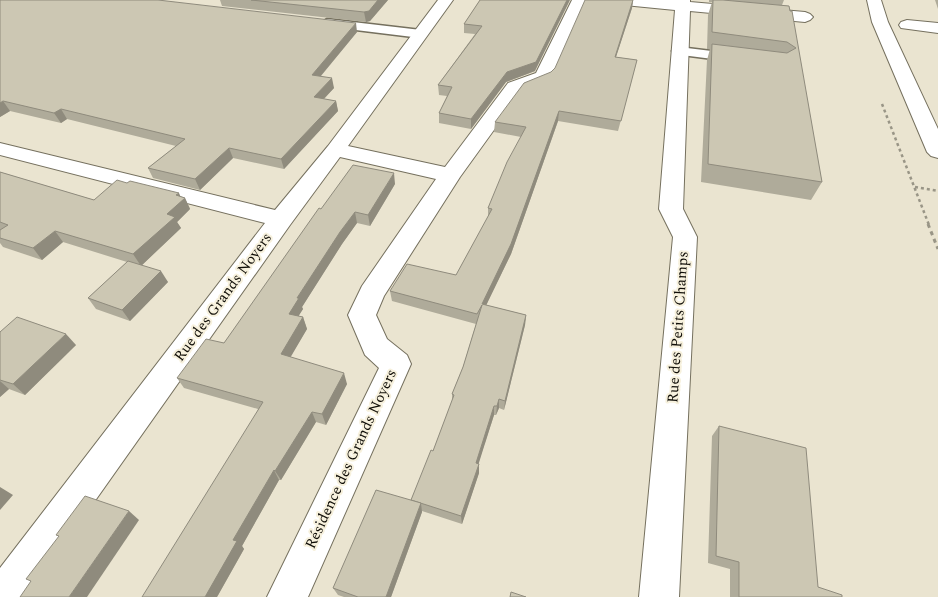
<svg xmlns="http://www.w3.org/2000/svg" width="938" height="597" font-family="Spectral,serif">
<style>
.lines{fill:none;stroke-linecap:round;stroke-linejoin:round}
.service-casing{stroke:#75705e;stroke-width:3}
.minor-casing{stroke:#75705e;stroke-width:2}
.secondary-casing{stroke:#75705e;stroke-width:2}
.path-far1{stroke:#999586;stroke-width:2.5;stroke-dasharray:3 3;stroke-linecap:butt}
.path{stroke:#999586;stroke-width:3;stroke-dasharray:4 4;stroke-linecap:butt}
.service{fill:#fff;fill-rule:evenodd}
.minor{fill:#fff;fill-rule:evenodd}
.secondary{fill:#fff;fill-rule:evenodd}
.wall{fill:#afab9a}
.shaded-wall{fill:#8f8b7d}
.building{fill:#ccc7b3;stroke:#8f8b7d}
.labels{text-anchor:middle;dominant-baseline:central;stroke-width:4;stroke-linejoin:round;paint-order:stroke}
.street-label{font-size:15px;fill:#100e08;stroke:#f7f1dd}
</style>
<rect width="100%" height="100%" fill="#eae4d0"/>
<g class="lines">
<defs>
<g id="service">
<polygon points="327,19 421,30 427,34 421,38 323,26 321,23"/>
<polygon points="679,47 736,54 743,58 736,62 674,54 672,51"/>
</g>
<g id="minor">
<polygon points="438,0 453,0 348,146 445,167 508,83 536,73 572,0 586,0 552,76 549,80 522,91 460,177 384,296 376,315 387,339 407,355 411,364 308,597 267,597 379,368 365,355 348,315 362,286 436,179 340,157 290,225 27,597 0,597 0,568 265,223 0,155 0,143 275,210 328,146"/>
<polygon points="607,0 690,0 690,2 805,12 810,14 813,17 810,20 805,22 690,11 683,209 697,237 679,597 639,597 673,237 659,209 675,10 614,4 609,3"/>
<polygon points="907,20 938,23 938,33 901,28 899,25 901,22"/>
</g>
<polygon id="secondary" points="867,0 881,0 888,22 938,129 938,158 931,156 927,152 872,22"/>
</defs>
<!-- service casing -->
<use href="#service" class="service-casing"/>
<!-- minor casing -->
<use href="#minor" class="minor-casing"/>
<!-- secondary casing -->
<use href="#secondary" class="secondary-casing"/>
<!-- path-far1 -->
<g class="path-far1">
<polyline points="882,104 929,225"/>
<polyline points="915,187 938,191"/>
</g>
<!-- path -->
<polyline class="path" points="928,224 938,249"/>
<!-- service -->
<use href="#service" class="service"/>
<!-- minor -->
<use href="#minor" class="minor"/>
<!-- secondary -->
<use href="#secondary" class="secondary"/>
</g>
<!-- wall -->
<g class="wall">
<polygon points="0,0 357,32 321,76 334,88 324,99 336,101 338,111 284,169 233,158 200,190 153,178 148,168 176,146 67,119 61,123 10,111 0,117"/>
<polygon points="220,0 388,0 370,21 366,22 222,6"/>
<polygon points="480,0 535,71 506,82 471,129 439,123 439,113 447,96 439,95 438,85 475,34 464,33 464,24"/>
<polygon points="633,0 632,8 616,57 637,60 618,131 558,121 511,254 486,305 526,315 525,325 504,410 499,408 496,415 494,415 478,464 479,473 462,524 422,511 422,512 391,597 344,597 338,595 333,588 411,500 433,451 452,401 452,394 463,367 476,324 392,301 390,291 456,275 488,217 488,208 521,137 494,132 495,122"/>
<polygon points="709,0 784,0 782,5 789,6 822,182 811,200 701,182 707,60 710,49 707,49 708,15 712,2 709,2"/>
<polygon points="935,0 938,0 938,9"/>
<polygon points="0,172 94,200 180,196 185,198 190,209 177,222 181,228 142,265 168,282 130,321 96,309 88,298 127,262 63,242 42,260 3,247 0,243"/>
<polygon points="395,184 370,226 357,223 342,244 302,307 303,309 298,316 303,317 307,329 290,357 347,384 326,425 316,422 281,480 279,480 242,546 244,549 217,597 258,409 184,388 177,378 224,343 321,209"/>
<polygon points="0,332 76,345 25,395 9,389 0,397"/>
<polygon points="719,426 818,587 842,597 730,597 730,569 708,563 712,436"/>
</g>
<!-- shaded-wall -->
<g class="shaded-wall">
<polygon points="378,0 388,0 370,21 366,22 364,12"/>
<polygon points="567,0 570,0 535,71 506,82 471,129 471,119 507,72"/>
<polygon points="633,0 632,8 613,66 615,57"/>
<polygon points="356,23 357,32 314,84 312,75"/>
<polygon points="332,78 334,88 316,107 314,97"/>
<polygon points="3,101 10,111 0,117 0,103"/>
<polygon points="336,101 338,111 284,169 281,159"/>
<polygon points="61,109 67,119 61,123 54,113"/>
<polygon points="559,111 558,121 511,254 482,314 482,304"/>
<polygon points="229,148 233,158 200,190 195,179"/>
<polygon points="394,173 395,184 370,226 368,215"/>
<polygon points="179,193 182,200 185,198 190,209 177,222 181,228 141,266 133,254 167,214 176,195"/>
<polygon points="355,212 357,223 342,244 302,307 303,309 293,325 289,314 297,298 340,232"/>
<polygon points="55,231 63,242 42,260 33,248"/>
<polygon points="161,271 168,282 130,321 122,310"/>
<polygon points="526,315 525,325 504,410 505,401"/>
<polygon points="303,317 307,329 286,365 281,354"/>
<polygon points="66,334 76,345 25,395 13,384"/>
<polygon points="344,373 347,384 326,425 322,414"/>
<polygon points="0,381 9,389 0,397"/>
<polygon points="499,399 499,408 496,415 497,406"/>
<polygon points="494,406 494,415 476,472 476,463"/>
<polygon points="312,412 316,422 281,480 275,471"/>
<polygon points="479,464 479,473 462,524 461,516"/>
<polygon points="274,470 279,480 242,546 244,549 217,597 205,597 233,540"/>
<polygon points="0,487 13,495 0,510"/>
<polygon points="421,503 422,512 391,597 386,597"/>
<polygon points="129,511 139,520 87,597 69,597"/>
</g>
<!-- building -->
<g class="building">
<polygon points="0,0 158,0 356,23 312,75 332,78 314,97 336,101 281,159 229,148 195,179 148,168 185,139 61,109 54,113 3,101 0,103"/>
<polygon points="251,0 378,0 369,11 364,12"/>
<polygon points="480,0 567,0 536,62 507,72 471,119 439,113 452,87 438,85 482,26 464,24"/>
<polygon points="585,0 633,0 615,57 637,60 621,121 559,111 511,244 482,304 526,315 505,401 499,399 497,406 494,406 476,463 479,464 461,516 411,500 431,450 433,451 454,395 452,394 463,367 482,305 477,314 390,291 407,264 456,275 492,209 488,208 507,162 526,127 495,122 524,83 551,72 555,68"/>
<polygon points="713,0 723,0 789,6 790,11 792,11 822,182 708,164 712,44 787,53 796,48 787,42 712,32"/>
<polygon points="353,165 394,173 368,215 355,212 340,232 297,298 299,298 289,314 303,317 281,354 344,373 322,414 312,412 275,471 274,470 233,540 237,541 205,597 142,597 263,402 177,378 206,339 224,343 319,208 321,209"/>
<polygon points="0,172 94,200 117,180 127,183 130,181 179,193 176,195 185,198 167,214 175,217 133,254 55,231 33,248 0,238 0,230 8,225 0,222"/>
<polygon points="128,261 161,271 122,310 88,298"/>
<polygon points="17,317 66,334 13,384 0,380 0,332"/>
<polygon points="719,426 806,448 818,587 842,595 842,597 739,597 739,562 716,556"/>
<polygon points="376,490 421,503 386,597 358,597 333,588"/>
<polygon points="85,496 129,511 69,597 20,597 31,581 26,579 59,536 56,535"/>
<polygon points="511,592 526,597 510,597"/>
</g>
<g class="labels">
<!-- street labels -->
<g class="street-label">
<text transform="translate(223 297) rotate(-54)">Rue des Grands Noyers</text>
<text transform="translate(678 327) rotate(-86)">Rue des Petits Champs</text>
<text transform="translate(351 459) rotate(-65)">Résidence des Grands Noyers</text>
</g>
</g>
</svg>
